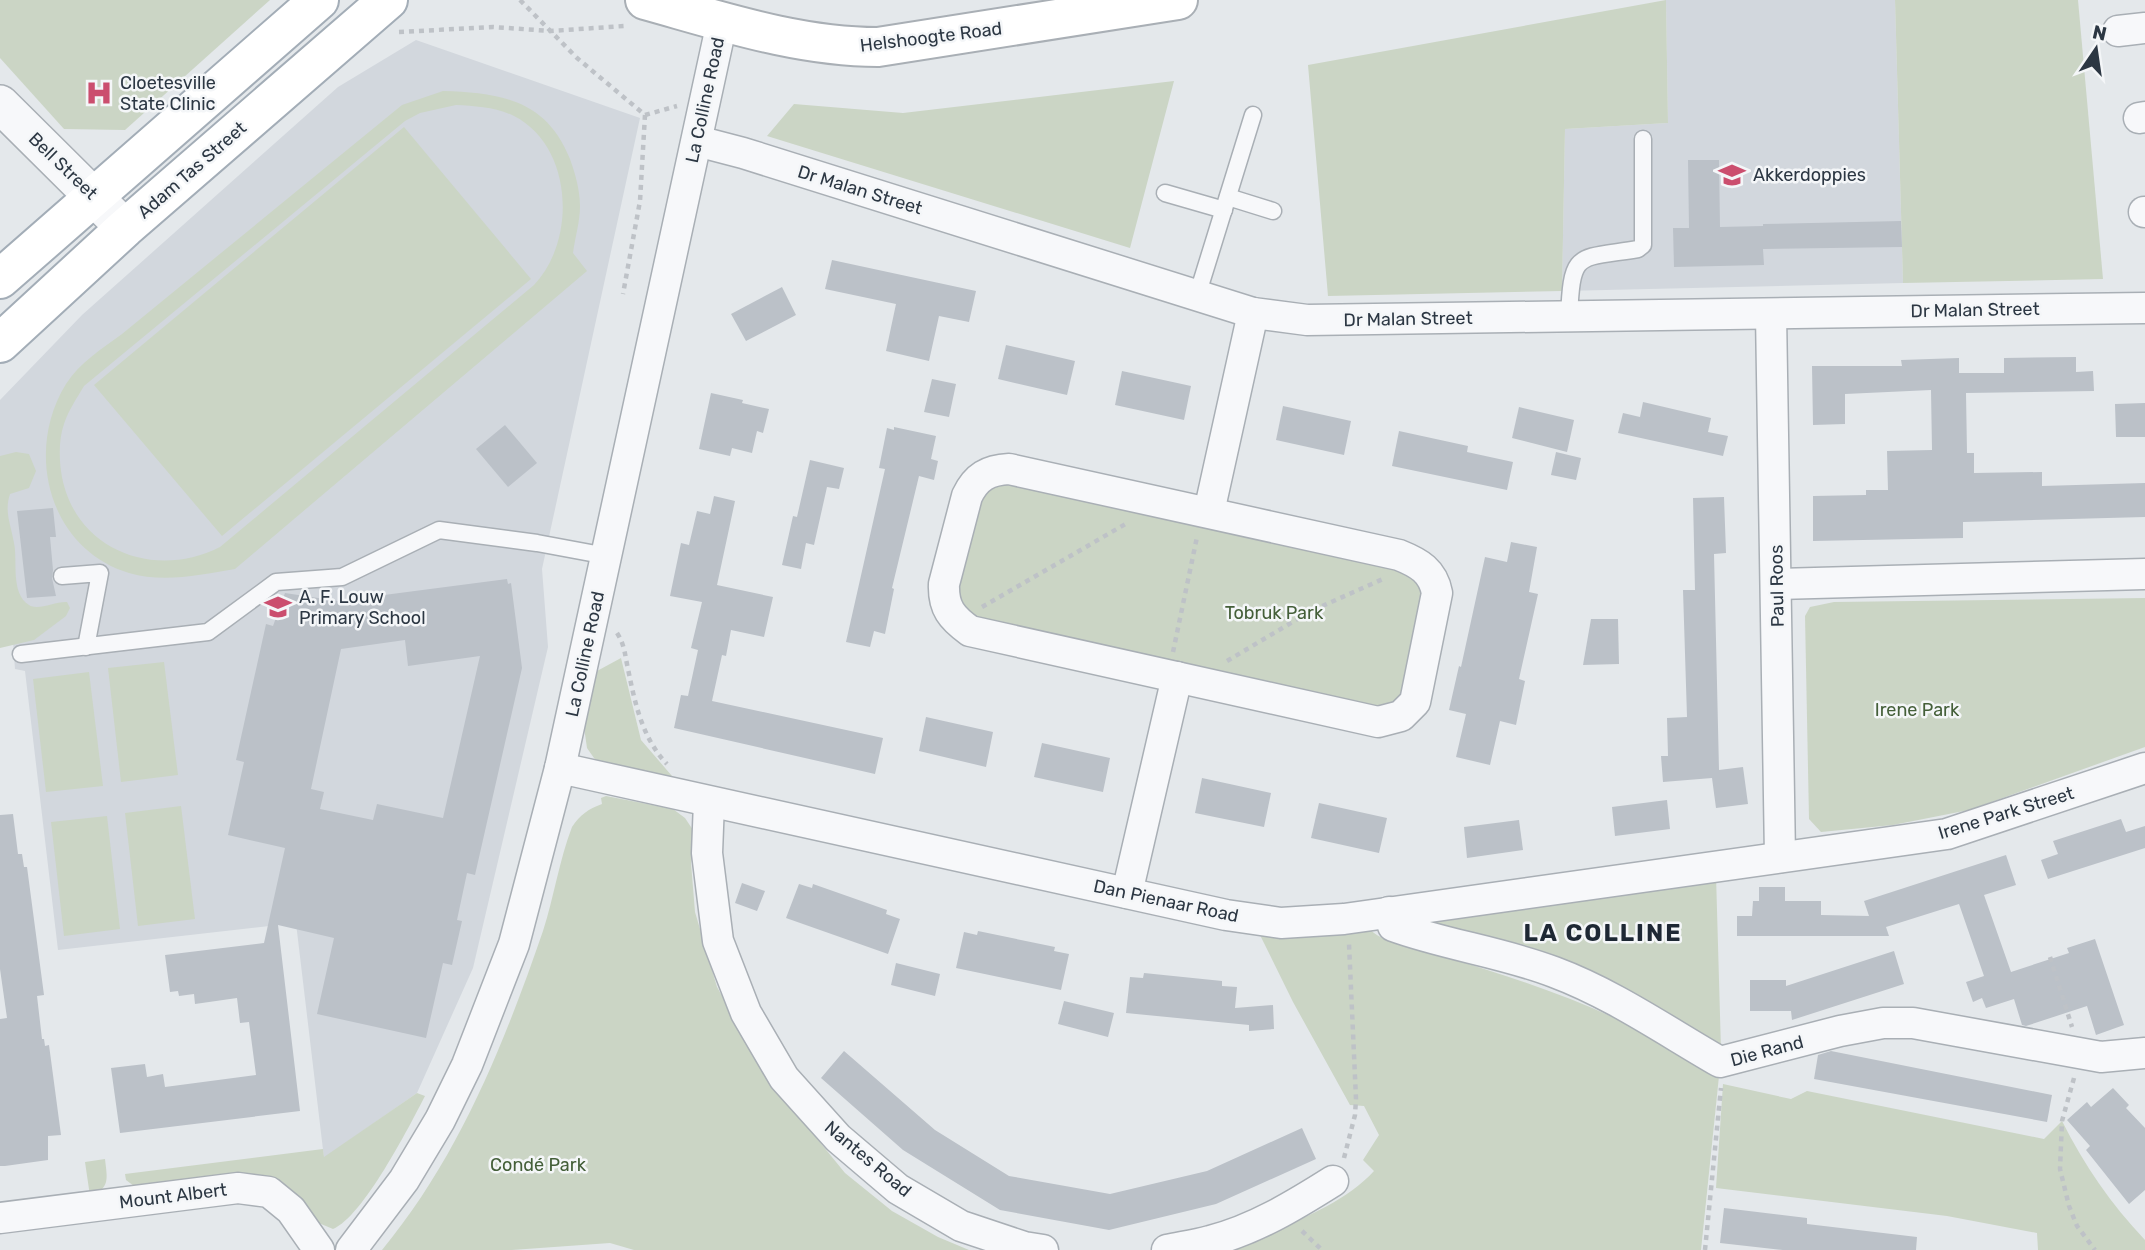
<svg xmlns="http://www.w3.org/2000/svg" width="2145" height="1250" font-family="Rubik,sans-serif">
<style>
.built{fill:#d2d7dd}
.green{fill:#cbd5c5;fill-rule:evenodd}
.building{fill:#bbc1c8;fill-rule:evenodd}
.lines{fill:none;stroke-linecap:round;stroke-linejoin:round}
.service-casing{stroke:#a9afb5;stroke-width:19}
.minor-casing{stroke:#a9afb5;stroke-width:33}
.tertiary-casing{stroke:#a9afb5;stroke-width:40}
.secondary-casing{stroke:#a9afb5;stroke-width:42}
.primary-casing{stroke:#a3adb7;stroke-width:42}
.path{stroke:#bec2c7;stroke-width:4.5;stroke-dasharray:5 5;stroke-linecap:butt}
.service{stroke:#f7f8fa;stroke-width:16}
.minor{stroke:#f7f8fa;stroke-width:30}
.tertiary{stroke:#f7f8fa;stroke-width:37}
.secondary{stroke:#fff;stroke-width:38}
.primary{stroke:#fff;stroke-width:38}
.labels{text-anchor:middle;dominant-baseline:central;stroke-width:5;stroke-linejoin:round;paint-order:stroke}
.street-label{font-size:18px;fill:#2c3743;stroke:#f4f6f8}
.poi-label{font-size:18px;fill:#2c3743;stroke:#f4f6f8;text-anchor:start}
.park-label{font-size:18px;fill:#445f39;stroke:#f4f6f8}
.district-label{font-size:24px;font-weight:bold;letter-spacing:2px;fill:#1e2834;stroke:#f4f6f8}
</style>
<rect width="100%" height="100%" fill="#e4e8eb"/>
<!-- built -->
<g class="built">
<polygon points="1666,0 1895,0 1903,283 1562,291 1565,129 1668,123"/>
<polygon points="416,40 640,118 542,569 548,647 473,968 417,1093 324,1158 296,923 58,950 25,671 15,669 0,460 0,400 82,315 338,87"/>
</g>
<!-- green -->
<g class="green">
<polygon points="0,0 270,0 125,130 64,129 0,58"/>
<polygon points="1666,0 1668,123 1565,129 1562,291 1328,296 1308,65"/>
<polygon points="1895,0 2078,0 2103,279 1903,283"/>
<polygon points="1174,81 1130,248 767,136 794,104 903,113"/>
<path d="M443,91C500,93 546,99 570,159C575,173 580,190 580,206C580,222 575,237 573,253L587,271L235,569C200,575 163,583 129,573C49,549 24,452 66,384C80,362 102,349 122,334L402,105ZM456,105C475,106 496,107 514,116C573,146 577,240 534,285L220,547C153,581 72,549 61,471C59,456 59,438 64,424C68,411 77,398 84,386L405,121L420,113Z"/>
<polygon points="404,127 531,279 222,536 94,385"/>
<path d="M16,452L29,454L36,471L29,488L10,494C4,512 11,525 14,543C18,561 10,593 29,605C38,611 56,601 67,602L70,608L66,616L34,640L0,648V456Z"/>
<polygon points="998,483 1013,483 1403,568 1422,581 1427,598 1407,690 1396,702 1381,710 974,622 959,608 955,589 977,496"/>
<polygon points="2145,598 2145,747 1969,810 1893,825 1821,832 1809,819 1805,616 1810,607 1834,602"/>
<polygon points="621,658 641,740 678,783 600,764 594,758 587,748 584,727 597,671"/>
<polygon points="164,662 178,775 121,782 108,668"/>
<polygon points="89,672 103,786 46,792 33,679"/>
<path d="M606,796L673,809L685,818L693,830L695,843L691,863L695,912L717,987L770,1081L845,1173L892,1211L938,1237L969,1250H634L610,1243L512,1250H382C459,1157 504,1044 543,931C554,897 559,861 572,827C580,815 588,809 602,804L601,798Z"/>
<polygon points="181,806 195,919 138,926 125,813"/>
<polygon points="107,816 120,929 64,936 51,822"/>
<polygon points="1716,875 1721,1050 1500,949 1421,919"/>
<path d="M1367,926C1378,944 1433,953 1455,960C1515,978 1578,999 1635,1028C1663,1042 1691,1060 1719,1076L1701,1250H1222C1272,1230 1337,1211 1374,1171L1363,1160L1379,1135L1364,1106L1350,1105L1293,1002L1260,935Z"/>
<path d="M1723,1084L1791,1099L1807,1091L2044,1139L2062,1121C2084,1165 2111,1204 2145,1240V1250H2038L2037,1233L1947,1216L1716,1188Z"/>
<path d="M417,1093L425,1096C409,1127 363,1217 333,1229L314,1221L304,1210L138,1189L126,1180L125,1174L323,1149L324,1157Z"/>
<path d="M105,1159C107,1178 111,1188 90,1196L85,1162Z"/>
</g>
<!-- building -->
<g class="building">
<polygon points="1688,160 1719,160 1720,227 1763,226 1763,224 1901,221 1902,247 1763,249 1764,265 1674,267 1673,228 1689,228"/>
<polygon points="832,260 976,291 969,322 939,316 929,361 886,351 896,304 825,289"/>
<polygon points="782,287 796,315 746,341 731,314"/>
<polygon points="1006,345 1075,361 1067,395 998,379"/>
<polygon points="2076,357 2076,372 2093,371 2094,391 1966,393 1967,453 1974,453 1974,473 2042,472 2042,486 2145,483 2145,517 1963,522 1963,538 1813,541 1813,496 1866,495 1866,490 1888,490 1887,451 1932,450 1931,390 1845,394 1845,424 1813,425 1812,366 1902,366 1901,360 1959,358 1959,373 2004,373 2004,358"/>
<polygon points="1122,371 1191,386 1184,420 1115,405"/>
<polygon points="932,379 956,384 949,417 924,412"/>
<polygon points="711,393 743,400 742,403 769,409 763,433 757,431 752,453 732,448 730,456 699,449"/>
<polygon points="1643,402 1711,418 1708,432 1728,436 1723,456 1618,433 1623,413 1640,417"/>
<polygon points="2145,403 2145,437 2116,437 2115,404"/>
<polygon points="1283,406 1351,421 1344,455 1276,440"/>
<polygon points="1519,407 1574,420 1567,452 1512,438"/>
<polygon points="505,425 537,463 508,487 476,449"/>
<polygon points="894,427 936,436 931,459 938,461 934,480 919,476 892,588 894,589 885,634 874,631 870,647 846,642 885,469 879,468 887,428 894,430"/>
<polygon points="1399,431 1468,446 1467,452 1513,462 1507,490 1392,466"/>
<polygon points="1556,452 1581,458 1576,480 1551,475"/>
<polygon points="810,460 844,468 839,489 827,487 814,545 806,543 801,569 782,565 793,516 797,517"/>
<polygon points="714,496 735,501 717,585 773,597 764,637 731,630 726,656 722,655 712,701 883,738 875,774 674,728 681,695 688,696 698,650 691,648 702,602 670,596 681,543 689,545 697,511 710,514"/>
<polygon points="1724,497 1726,553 1714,554 1719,770 1743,767 1748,804 1716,808 1712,778 1663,782 1661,756 1668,756 1667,718 1687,717 1683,590 1695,590 1693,498"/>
<polygon points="53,508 56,537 50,537 53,570 52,578 56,596 27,598 17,511"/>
<polygon points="1511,542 1537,547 1529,592 1538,594 1519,679 1525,681 1516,725 1500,721 1490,765 1456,757 1466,714 1449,710 1459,666 1461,667 1485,557 1507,562"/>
<path d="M507,579L508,584L511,583L522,668L475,875L467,873L457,920L462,921L452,965L443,963L426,1038L317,1014L334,938L278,925L300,1111L120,1133L111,1068L145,1064L147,1077L163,1074L165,1087L256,1075L249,1022L240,1023L237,998L195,1004L194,994L179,996L178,991L170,992L165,955L264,943L285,848L228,835L244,762L236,760L266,624L273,626L285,593L338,601ZM405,640L408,666L480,656L443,818L377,804L373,820L320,809L324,792L311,789L341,649Z"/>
<polygon points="1591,619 1618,619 1619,664 1583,665"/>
<polygon points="926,717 993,732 986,767 919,751"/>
<polygon points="1042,743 1110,758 1103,792 1034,777"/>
<polygon points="1202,778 1271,793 1264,827 1195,813"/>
<polygon points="1667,800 1670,829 1615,836 1612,807"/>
<polygon points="1319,803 1387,818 1379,853 1311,838"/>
<polygon points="13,814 18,854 22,854 24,867 27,867 44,995 37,996 42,1039 44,1039 45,1046 49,1045 61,1135 48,1136 48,1160 5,1166 0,1166 0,1019 7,1018 0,969 0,815"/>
<polygon points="2121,819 2126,832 2145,826 2145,848 2048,879 2041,860 2058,854 2053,841"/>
<polygon points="1519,820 1523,850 1467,858 1464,827"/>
<polygon points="2006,855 2016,885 1984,895 2011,972 2069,953 2067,948 2095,939 2124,1025 2096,1035 2087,1006 2026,1026 2022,1025 2014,999 1986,1008 1982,998 1973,1002 1966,982 1984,976 1959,904 1886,927 1889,936 1737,936 1737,916 1752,916 1753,901 1759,901 1759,887 1785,887 1785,901 1821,901 1821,915 1869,916 1864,901"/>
<polygon points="742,883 765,891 757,911 735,903"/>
<polygon points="799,884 812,888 813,884 887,910 886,914 900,919 888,954 786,918"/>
<polygon points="978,931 1055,947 1054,951 1069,954 1061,990 956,968 964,932 977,935"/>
<polygon points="1894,951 1904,984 1792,1020 1791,1011 1750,1011 1750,980 1786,980 1786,986"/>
<polygon points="896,963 940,974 935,996 891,985"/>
<polygon points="1144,973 1222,981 1222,986 1237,987 1235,1008 1273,1005 1274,1029 1249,1031 1249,1025 1126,1013 1130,977 1143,978"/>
<polygon points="1064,1001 1114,1013 1108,1037 1058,1024"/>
<polygon points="844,1051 935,1130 1009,1176 1110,1194 1207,1171 1302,1128 1316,1159 1216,1204 1109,1230 1000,1210 903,1150 821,1078"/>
<polygon points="1831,1051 2052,1095 2047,1122 1814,1079 1818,1055"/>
<polygon points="2113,1088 2129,1105 2126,1108 2145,1128 2145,1190 2129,1204 2086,1150 2090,1146 2067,1120 2087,1102 2091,1107"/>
<polygon points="1724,1208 1807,1218 1807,1224 1917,1237 1916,1250 1783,1250 1720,1243"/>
</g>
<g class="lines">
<defs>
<g id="service">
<polyline points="1165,193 1224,210"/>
<polyline points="1228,197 1273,211"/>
<polyline points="1197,296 1253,115"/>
<path d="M1569,317C1572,250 1576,259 1638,249L1643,245V139"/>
<polyline points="62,576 100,573 86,647"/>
<polyline points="21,654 208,632 276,582 342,577 439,530 537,543 607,556"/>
</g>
<g id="minor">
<polyline points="2118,31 2145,28"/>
<polyline points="2139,118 2145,117"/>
<polyline points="697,141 743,153 1253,313 1307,320 2145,308"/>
<polyline points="2144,212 2145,212"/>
<polyline points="1771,314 1780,857"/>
<path d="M1009,469L1399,555C1419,563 1433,571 1437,593L1415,702L1401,716L1378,722L970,631C952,618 943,608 944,584L967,496C976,477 988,470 1009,469Z"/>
<polyline points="1209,512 1253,313"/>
<polyline points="1777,584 2145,574"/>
<polyline points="560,768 1226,915 1281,923 1344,919 1947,834 2145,768"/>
<polyline points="709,802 707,853 718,941 746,1013 784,1078 838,1138 898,1189 961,1226 1024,1247 1043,1250"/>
<polyline points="1127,893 1177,677"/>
<path d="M1389,912L1393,926C1445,945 1502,952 1554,972C1613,994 1666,1031 1720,1062L1840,1031L1883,1023H1913L2101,1057L2145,1053"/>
<polyline points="0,1218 238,1188 269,1192 291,1210 319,1250"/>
<polyline points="351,1250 404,1180 440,1120 467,1065 514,944 560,768 722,22"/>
<path d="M1167,1250C1181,1247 1196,1245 1210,1241C1254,1230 1295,1205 1333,1181"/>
</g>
<polyline id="tertiary" points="0,104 125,228"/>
<path id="secondary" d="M645,0C721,21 798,47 878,47L1178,0"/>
<g id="primary">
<polyline points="0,279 319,0"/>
<polyline points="0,343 125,228 388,0"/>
</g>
</defs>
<!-- service casing -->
<use href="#service" class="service-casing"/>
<!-- minor casing -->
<use href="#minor" class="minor-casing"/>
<!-- tertiary casing -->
<use href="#tertiary" class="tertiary-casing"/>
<!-- secondary casing -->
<use href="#secondary" class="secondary-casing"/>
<!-- primary casing -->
<use href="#primary" class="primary-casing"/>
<!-- path -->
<g class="path">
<polyline points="520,0 577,58 645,115 640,201 623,294"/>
<polyline points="399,32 493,27 551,31 624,26"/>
<polyline points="645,115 677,106"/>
<polyline points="982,607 1129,522"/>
<path d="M617,633C625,645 625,656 628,669C635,703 642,738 667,764"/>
<polyline points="1173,652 1197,537"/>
<polyline points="1227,661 1311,611 1383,579"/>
<polyline points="2050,957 2072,1027"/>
<polyline points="2074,1078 2062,1121 2060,1169 2069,1206 2077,1226 2095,1250"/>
<polyline points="1344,1158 1355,1115 1356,1099 1349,944"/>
<polyline points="1302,1231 1322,1250"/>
<polyline points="1705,1250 1721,1088"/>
</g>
<!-- service -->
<use href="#service" class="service"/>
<!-- minor -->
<use href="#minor" class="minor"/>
<!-- tertiary -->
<use href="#tertiary" class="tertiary"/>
<!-- secondary -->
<use href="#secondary" class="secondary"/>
<!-- primary -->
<use href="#primary" class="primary"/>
</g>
<!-- icons -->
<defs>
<symbol id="hospital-bare" viewBox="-9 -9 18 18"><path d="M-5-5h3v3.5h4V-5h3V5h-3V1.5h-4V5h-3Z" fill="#cb4e6e" stroke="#f4f6f8" stroke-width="2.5" paint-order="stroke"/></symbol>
<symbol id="school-bare" viewBox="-9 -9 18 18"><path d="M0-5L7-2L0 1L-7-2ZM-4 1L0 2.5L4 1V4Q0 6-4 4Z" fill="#cb4e6e" stroke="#f4f6f8" stroke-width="2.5" paint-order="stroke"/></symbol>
</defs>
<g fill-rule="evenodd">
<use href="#hospital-bare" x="80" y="74" width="38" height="38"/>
<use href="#school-bare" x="1713" y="156" width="38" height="38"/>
<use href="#school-bare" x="259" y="588" width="38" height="38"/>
</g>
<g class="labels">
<!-- street labels -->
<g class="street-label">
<text transform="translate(931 37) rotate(-7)">Helshoogte Road</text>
<text transform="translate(705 100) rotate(-78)">La Colline Road</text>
<text transform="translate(63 166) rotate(44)">Bell Street</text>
<text transform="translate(192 170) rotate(-41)">Adam Tas Street</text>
<text transform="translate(860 190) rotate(17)">Dr Malan Street</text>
<text transform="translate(1975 310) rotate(-1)">Dr Malan Street</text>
<text transform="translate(1408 319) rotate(-1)">Dr Malan Street</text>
<text transform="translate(1777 586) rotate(-91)">Paul Roos</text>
<text transform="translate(585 654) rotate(-78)">La Colline Road</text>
<text transform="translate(2006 813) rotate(-17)">Irene Park Street</text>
<text transform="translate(1166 901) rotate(12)">Dan Pienaar Road</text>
<text transform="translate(1767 1051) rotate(-15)">Die Rand</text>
<text transform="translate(868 1159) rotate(40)">Nantes Road</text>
<text transform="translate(173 1196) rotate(-7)">Mount Albert</text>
</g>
<!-- poi labels -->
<g class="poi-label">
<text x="120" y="83">Cloetesville<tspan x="120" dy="21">State Clinic</tspan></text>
<text x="1753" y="175">Akkerdoppies</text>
<text x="299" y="597">A. F. Louw<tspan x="299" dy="21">Primary School</tspan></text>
</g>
<!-- park labels -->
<g class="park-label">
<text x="1274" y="613">Tobruk Park</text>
<text x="1917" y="710">Irene Park</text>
<text x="538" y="1165">Condé Park</text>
</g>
<!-- district labels -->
<g class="district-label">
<text x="1603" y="933">LA COLLINE</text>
</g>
</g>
<!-- north arrow -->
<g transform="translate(2096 49) rotate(13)" stroke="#f4f6f8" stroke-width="5" paint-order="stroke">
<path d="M0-5L12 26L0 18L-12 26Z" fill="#2c3743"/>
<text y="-10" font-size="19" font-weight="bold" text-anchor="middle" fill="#2c3743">N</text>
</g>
</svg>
